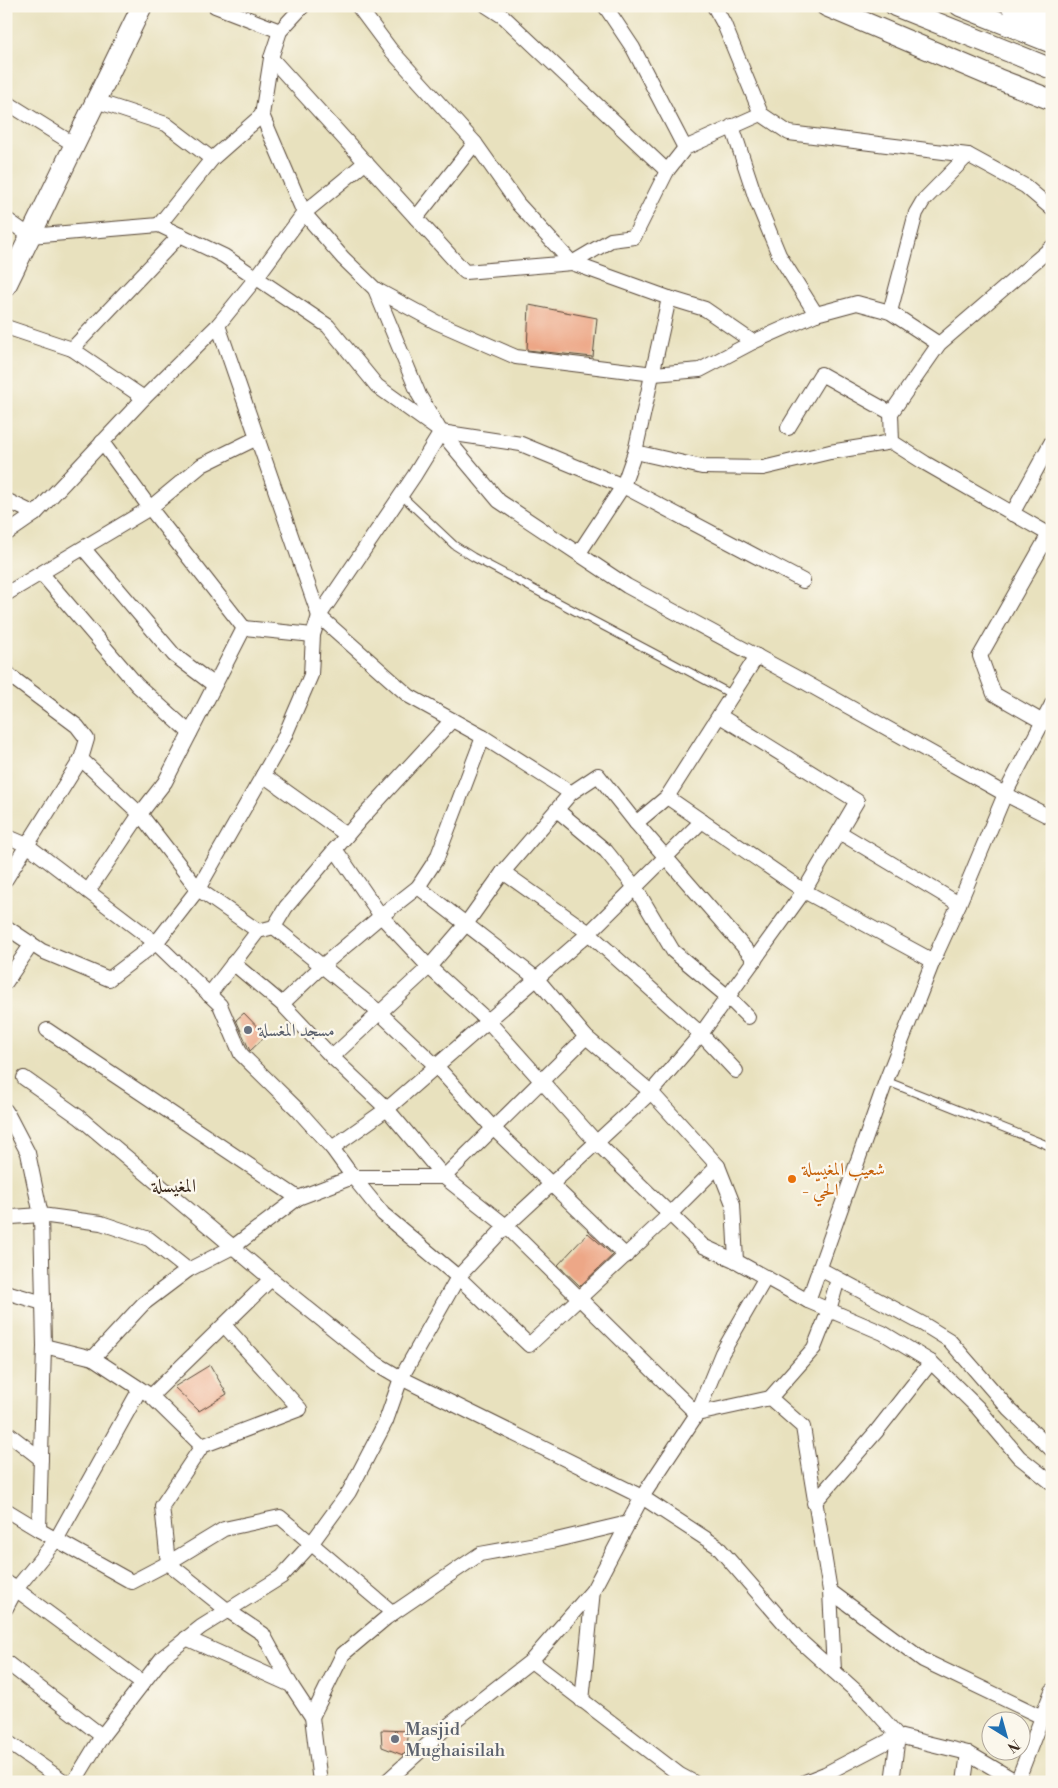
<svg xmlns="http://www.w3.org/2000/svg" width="1058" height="1788" font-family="'Libre Bodoni',Amiri,serif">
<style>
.building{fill:#eda787}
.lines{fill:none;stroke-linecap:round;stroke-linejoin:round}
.lane-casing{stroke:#554536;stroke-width:9}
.street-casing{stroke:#554536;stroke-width:16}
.secondary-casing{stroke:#554536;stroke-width:22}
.lane{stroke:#fff;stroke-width:7}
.street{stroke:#fff;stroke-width:14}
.secondary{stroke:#fff;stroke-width:20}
.worship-dot{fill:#6b7280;stroke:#fbf7ec;stroke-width:2}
.food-dot{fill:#e8710a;stroke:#fbf7ec;stroke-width:2}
.labels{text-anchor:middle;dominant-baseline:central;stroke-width:4.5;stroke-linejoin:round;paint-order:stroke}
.worship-label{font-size:18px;fill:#5b616d;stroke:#fbf7ec;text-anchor:start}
.food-label{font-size:18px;fill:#c56008;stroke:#fbf7ec;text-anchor:start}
.neighbourhood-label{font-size:19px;fill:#3b2a1e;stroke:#fbf7ec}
</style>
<rect width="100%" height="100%" fill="#fbf7ec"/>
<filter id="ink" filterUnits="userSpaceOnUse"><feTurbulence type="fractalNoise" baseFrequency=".02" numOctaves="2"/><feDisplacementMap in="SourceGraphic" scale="10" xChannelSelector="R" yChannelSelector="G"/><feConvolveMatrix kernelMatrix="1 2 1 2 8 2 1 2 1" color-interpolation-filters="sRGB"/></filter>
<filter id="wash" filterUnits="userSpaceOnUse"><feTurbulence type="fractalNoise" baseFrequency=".0096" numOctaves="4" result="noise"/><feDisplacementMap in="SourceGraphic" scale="20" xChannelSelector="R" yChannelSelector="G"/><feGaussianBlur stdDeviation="1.12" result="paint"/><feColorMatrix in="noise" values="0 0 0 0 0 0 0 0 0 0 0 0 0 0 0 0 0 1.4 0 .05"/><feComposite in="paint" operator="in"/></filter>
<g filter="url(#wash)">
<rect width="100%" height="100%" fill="#e8e1be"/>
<g id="blocks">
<!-- building -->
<g class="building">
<polygon points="529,305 597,318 593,357 527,350"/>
<polygon points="244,1013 266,1036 250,1051 236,1020"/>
<polygon points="588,1233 613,1255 580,1286 558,1265"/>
<polygon points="210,1365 227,1394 199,1411 174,1387"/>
<polygon points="381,1730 409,1731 406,1752 403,1755 382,1747"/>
</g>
</g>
</g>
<g filter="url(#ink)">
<use href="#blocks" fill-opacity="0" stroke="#554536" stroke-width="1"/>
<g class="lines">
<defs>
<g id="lane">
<polyline points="401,495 454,545 473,557 733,695"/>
<polyline points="886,1081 1052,1147"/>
</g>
<g id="street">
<polyline points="215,6 280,31"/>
<polyline points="303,6 280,31 271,58 262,115 304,213 343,258 375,289 436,322 516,357 654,374 700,370 753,342 816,314 857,303 890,312 939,344"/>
<polyline points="358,6 390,49 475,143 518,204 572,263 669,298 705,309 753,342"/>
<polyline points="487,6 504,17 667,171"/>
<polyline points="605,6 633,48 685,148"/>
<polyline points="714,6 724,24 761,114 789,133 968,155 1025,186 1052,209"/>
<polyline points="271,58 465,272 572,263 611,240 634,237 667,171 685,148 761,114"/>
<polyline points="96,101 166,124 212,159"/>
<polyline points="6,102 75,145"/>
<polyline points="732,126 756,199 779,255 816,314"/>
<polyline points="416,218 475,143"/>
<polyline points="6,219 30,236 159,225 224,256 328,326 377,386 441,432 521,444 623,486 803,581"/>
<polyline points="159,225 212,159 262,115"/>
<polyline points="1052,247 939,344 891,413 892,442 925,463 1052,536"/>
<polyline points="375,289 419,395 441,432 499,501 627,586 799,679 1005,794 1052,818"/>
<polyline points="890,312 916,213 923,201 968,155"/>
<polyline points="218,325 319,616 409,696 483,737 571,793"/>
<polyline points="6,327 72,349 144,398"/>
<polyline points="72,349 180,235"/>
<polyline points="788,428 821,374 891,413"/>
<polyline points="102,442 150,508 244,628 313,635"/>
<polyline points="635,452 702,467 763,468 830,452 892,442"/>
<polyline points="6,500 35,514"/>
<polyline points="1012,514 1052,441"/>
<polyline points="6,534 35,514 144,398 218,325 256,278 304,213 366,162"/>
<polyline points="84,549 174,655 214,685"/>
<polyline points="579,553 623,486 635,452 669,298"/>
<polyline points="42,574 137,685 190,733"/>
<polyline points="6,594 150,508 202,465 257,438"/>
<polyline points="6,671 10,676 77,726 87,739 81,759 6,879"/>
<polyline points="1043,722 994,694 980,656 1049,534"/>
<polyline points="81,759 140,814 198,889 258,931"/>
<polyline points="263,775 347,835"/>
<polyline points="667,797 804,891 933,961"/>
<polyline points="557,810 606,851 635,887 673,951 728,997 748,1017"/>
<polyline points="636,823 667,797 757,656"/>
<polyline points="839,832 959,904"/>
<polyline points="6,836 27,845 156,943 220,1005 241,1054 298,1110 332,1148 353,1177 383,1214 458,1277 529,1345 670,1214 718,1166"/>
<polyline points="335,849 381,916 429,967 488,1021 596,1142 703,1246 736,1261 808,1301 883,1333 931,1362 977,1407 1019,1457 1052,1483"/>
<polyline points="503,872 585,930 701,1034 736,1071"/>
<polyline points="418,887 537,979 586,1037 651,1092 718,1166 733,1204 736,1261"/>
<polyline points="88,891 140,814 165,782 244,628"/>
<polyline points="6,927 42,951 109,979 156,943 198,889 283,740 311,675 313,635 319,616 414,476 441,432"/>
<polyline points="274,927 380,1013 436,1066 493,1128 626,1256"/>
<polyline points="233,963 282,1004 332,1057 387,1109 444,1177 506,1226 697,1414 770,1398 803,1427 830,1591 834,1671"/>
<polyline points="6,982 31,945"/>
<polyline points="209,995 258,931 274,927 286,907 360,820 452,720"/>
<polyline points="282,1004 322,966 381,916 418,887 437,858 483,737"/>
<polyline points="47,1030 298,1198"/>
<polyline points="332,1057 429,967 466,924 503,872 571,793 598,775 636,823 755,960"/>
<polyline points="24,1078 79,1117 271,1279 377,1364 401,1378 642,1497 717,1546 799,1640 867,1701 898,1736 892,1782"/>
<polyline points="6,1111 28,1153 41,1215 44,1346 39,1530"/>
<polyline points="332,1148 387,1109 589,933 702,821"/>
<polyline points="6,1221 12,1217 41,1215 101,1223 149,1239 188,1270"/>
<polyline points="820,1269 923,1324 949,1340 1009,1409 1052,1450"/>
<polyline points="6,1292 43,1303"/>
<polyline points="808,1301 886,1081 933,961 959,904 1005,794 1052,704"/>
<polyline points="44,1346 93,1358 151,1396 202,1446 300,1409 224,1325"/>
<polyline points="93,1358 143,1304 188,1270 233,1247 298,1198 353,1177 444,1177 586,1037"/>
<polyline points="151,1396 271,1279"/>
<polyline points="770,1398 814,1348 829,1310 838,1279"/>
<polyline points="6,1432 41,1459"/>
<polyline points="202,1446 162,1506 168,1563 227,1610 263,1634 291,1685"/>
<polyline points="814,1503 876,1432 931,1362"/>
<polyline points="6,1510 39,1530 132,1582 168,1563 224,1529 280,1517 393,1613"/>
<polyline points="6,1582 143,1683"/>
<polyline points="830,1591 923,1660 1042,1717"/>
<polyline points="6,1608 16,1589 56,1540 140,1389"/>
<polyline points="186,1638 291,1685 312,1717 320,1782"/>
<polyline points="531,1661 680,1775 693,1782"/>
<polyline points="6,1662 102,1736"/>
<polyline points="582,1701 593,1590 642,1497 697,1414 722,1353 766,1277"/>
<polyline points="312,1717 343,1654 386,1618 480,1554 552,1541 628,1523"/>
<polyline points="6,1741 65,1782"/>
<polyline points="74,1782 102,1736 163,1657 201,1627 281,1577 311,1544 349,1492 386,1421 401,1378 458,1277 506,1226 651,1092 701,1034 804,891 857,801 720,716"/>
<polyline points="386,1782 449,1725 531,1661 593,1590"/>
<polyline points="805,1782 825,1774 898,1736 968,1753 1017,1782"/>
<polyline points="964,1782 968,1753"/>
<polyline points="1017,1782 1052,1691"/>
</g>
<g id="secondary">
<polyline points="826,6 998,79 1052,100"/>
<polyline points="895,6 1052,69"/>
<polyline points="960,6 1052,43"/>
<polyline points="1011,6 1052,23"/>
<polyline points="6,286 142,6"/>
</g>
</defs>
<!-- lane casing -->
<use href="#lane" class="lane-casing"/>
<!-- street casing -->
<use href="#street" class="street-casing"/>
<!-- secondary casing -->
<use href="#secondary" class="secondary-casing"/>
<!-- lane -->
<use href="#lane" class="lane"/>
<!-- street -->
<use href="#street" class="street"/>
<!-- secondary -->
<use href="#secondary" class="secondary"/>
</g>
</g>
<!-- markers -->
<g class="worship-dot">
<circle cx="248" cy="1030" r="5"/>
<circle cx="395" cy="1739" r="5"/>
</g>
<circle class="food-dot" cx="792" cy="1179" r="5"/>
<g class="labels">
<!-- worship labels -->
<g class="worship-label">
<text x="258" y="1030">مسجد المغسلة</text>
<text x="405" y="1729">Masjid<tspan x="405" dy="21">Mughaisilah</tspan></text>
</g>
<!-- food labels -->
<g class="food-label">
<text x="802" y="1169">شعيب المغيسلة<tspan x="802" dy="21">- الحيّ</tspan></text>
</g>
<!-- neighbourhood labels -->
<g class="neighbourhood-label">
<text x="174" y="1186">المغيسلة</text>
</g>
</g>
<!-- margin -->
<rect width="1058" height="1788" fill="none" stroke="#fbf7ec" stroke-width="25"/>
<!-- north arrow -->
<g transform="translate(1006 1736) rotate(143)"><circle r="24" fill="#fbf7ec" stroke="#aea59a"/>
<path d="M0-4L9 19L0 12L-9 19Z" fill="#1f6fb2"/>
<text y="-8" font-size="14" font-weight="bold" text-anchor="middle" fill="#3b2a1e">N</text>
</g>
</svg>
